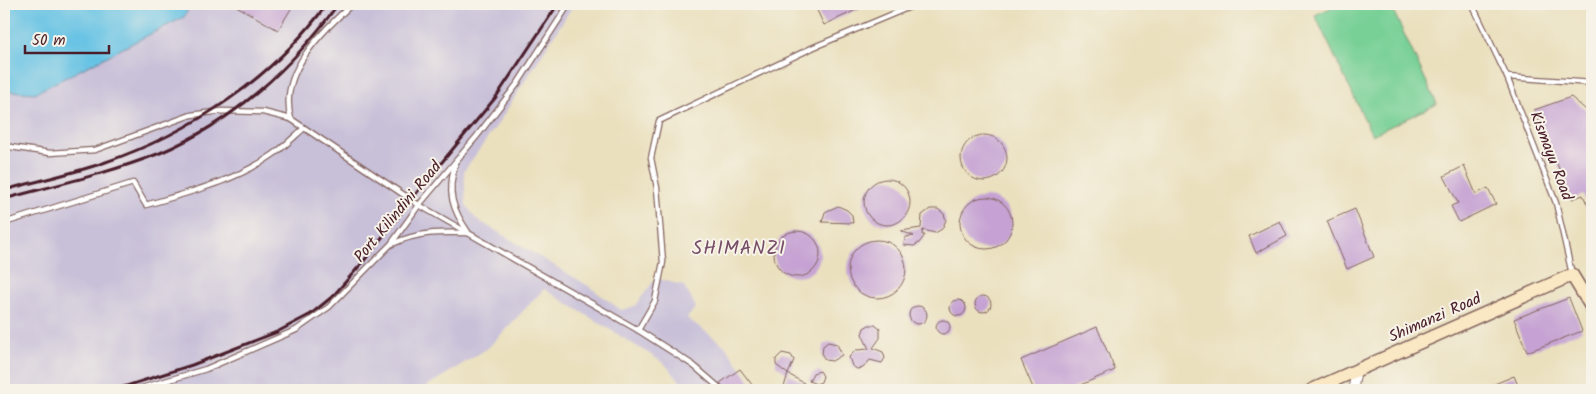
<svg xmlns="http://www.w3.org/2000/svg" width="1596" height="394" font-family="Kalam,sans-serif">
<style>
.industrial{fill:#c8bfd8}
.green{fill:#78d096;stroke:#617860}
.water{fill:#66c2e4;stroke:#587088}
.building{fill:#c5a2d3}
.lines{fill:none;stroke-linecap:round;stroke-linejoin:round}
.service-casing{stroke:#82635e;stroke-width:7}
.minor-casing{stroke:#82635e;stroke-width:11}
.secondary-casing{stroke:#82635e;stroke-width:15}
.service{stroke:#fff;stroke-width:4.5}
.minor{stroke:#fff;stroke-width:9}
.secondary{stroke:#fae7c3;stroke-width:12}
.rail{stroke:#4a1f2b;stroke-width:3}
.labels{text-anchor:middle;dominant-baseline:central;stroke-width:4;stroke-linejoin:round;paint-order:stroke}
.street-label{font-size:16px;fill:#4a1f2b;stroke:#f7f3e8}
.quarter-label{font-size:19px;letter-spacing:1px;fill:#754d66;stroke:#f7f3e8}
</style>
<rect width="100%" height="100%" fill="#f7f3e8"/>
<filter id="ink" filterUnits="userSpaceOnUse"><feTurbulence type="fractalNoise" baseFrequency=".02" numOctaves="2"/><feDisplacementMap in="SourceGraphic" scale="10" xChannelSelector="R" yChannelSelector="G"/><feConvolveMatrix kernelMatrix="1 2 1 2 8 2 1 2 1" color-interpolation-filters="sRGB"/></filter>
<filter id="wash" filterUnits="userSpaceOnUse"><feTurbulence type="fractalNoise" baseFrequency=".0096" numOctaves="4" result="noise"/><feDisplacementMap in="SourceGraphic" scale="20" xChannelSelector="R" yChannelSelector="G"/><feGaussianBlur stdDeviation="1.12" result="paint"/><feColorMatrix in="noise" values="0 0 0 0 0 0 0 0 0 0 0 0 0 0 0 0 0 1.4 0 .05"/><feComposite in="paint" operator="in"/></filter>
<g filter="url(#wash)">
<rect width="100%" height="100%" fill="#eae0be"/>
<!-- industrial -->
<polygon class="industrial" points="178,4 574,4 499,122 464,171 466,205 476,219 587,285 621,310 635,306 656,278 684,286 696,307 687,318 724,345 747,376 754,390 688,390 664,363 544,289 488,348 421,390 4,390 4,83"/>
<!-- green -->
<polygon class="green" points="1339,4 1390,4 1437,104 1372,135 1315,15"/>
<!-- water -->
<polygon class="water" points="4,4 191,4 184,17 35,93 4,91"/>
<g id="blocks">
<!-- building -->
<g class="building">
<polygon points="233,4 294,4 278,30"/>
<polygon points="814,4 869,4 824,25"/>
<polygon points="1571,97 1592,115 1592,215 1583,195 1572,199 1534,110"/>
<circle cx="984" cy="158" r="23"/>
<polygon points="1464,166 1476,194 1488,188 1496,204 1459,222 1451,206 1458,203 1444,176"/>
<circle cx="887" cy="202" r="23"/>
<circle cx="986" cy="223" r="26"/>
<polygon points="838,206 847,210 852,215 853,223 822,222 825,212"/>
<polygon points="930,209 938,209 944,214 946,220 942,229 935,233 923,230 922,235 925,235 919,243 914,246 904,245 905,237 914,236 901,231 921,228 922,215"/>
<polygon points="1355,209 1374,257 1347,269 1327,221"/>
<polygon points="1280,221 1287,236 1256,253 1249,236"/>
<circle cx="797" cy="254" r="23"/>
<circle cx="877" cy="269" r="29"/>
<circle cx="983" cy="304" r="8"/>
<polygon points="1569,298 1582,331 1527,352 1514,319"/>
<circle cx="958" cy="308" r="8"/>
<circle cx="918" cy="315" r="9"/>
<circle cx="943" cy="327" r="7"/>
<polygon points="869,325 875,325 880,329 880,338 873,348 883,352 885,358 882,363 870,360 863,368 857,369 852,366 849,357 856,350 869,349 862,334 864,328"/>
<polygon points="1097,327 1115,370 1069,390 1034,390 1021,360"/>
<polygon points="828,342 837,344 842,355 832,361 825,360 822,355 823,346"/>
<polygon points="782,353 791,355 794,360 788,374 776,365 776,359"/>
<polygon points="740,369 756,390 726,390 720,383"/>
<polygon points="820,371 823,376 821,382 816,384 809,381 813,373"/>
<polygon points="788,374 804,383 801,390 783,390"/>
<polygon points="1514,376 1520,390 1480,390"/>
</g>
</g>
</g>
<g filter="url(#ink)">
<use href="#blocks" fill-opacity="0" stroke="#82635e" stroke-width="1"/>
<g class="lines">
<defs>
<g id="service">
<path d="M352,4C321,33 278,73 291,119L419,205L638,330L693,365L722,390"/>
<polyline points="1472,4 1507,77 1556,203 1572,274"/>
<polyline points="1507,77 1592,83"/>
<polyline points="4,146 50,153 95,150 191,115 222,111 263,112 291,119"/>
<path d="M455,165C447,192 452,209 468,232"/>
<path d="M4,223L133,183L146,205C190,192 236,181 274,154C284,147 294,137 303,129"/>
<path d="M392,244C418,232 439,232 467,233"/>
<polyline points="638,330 655,301 663,262 657,188 651,158 659,121 814,47 917,4"/>
<polyline points="135,390 206,369 296,330 329,307 391,244 419,205 477,136 518,83 569,4"/>
</g>
<polyline id="minor" points="1353,390 1356,371"/>
<polyline id="secondary" points="1312,390 1572,275 1592,308"/>
</defs>
<!-- service casing -->
<use href="#service" class="service-casing"/>
<!-- minor casing -->
<use href="#minor" class="minor-casing"/>
<!-- secondary casing -->
<use href="#secondary" class="secondary-casing"/>
<!-- service -->
<use href="#service" class="service"/>
<!-- minor -->
<use href="#minor" class="minor"/>
<!-- secondary -->
<use href="#secondary" class="secondary"/>
<!-- rail -->
<g class="rail">
<path d="M4,190C37,181 71,174 103,163C191,133 272,79 327,4"/>
<path d="M4,199C56,185 110,173 160,153C233,122 293,67 338,4"/>
<polyline points="114,390 192,365 277,332 311,314 333,296 363,262 418,191 496,97 558,4"/>
</g>
</g>
</g>
<g class="labels">
<!-- street labels -->
<g class="street-label">
<text transform="translate(1551 156) rotate(69)">Kismayu Road</text>
<text transform="translate(398 212) rotate(-50)">Port Kilindini Road</text>
<text transform="translate(1435 318) rotate(-24)">Shimanzi Road</text>
</g>
<!-- quarter labels -->
<g class="quarter-label">
<text x="739" y="249">SHIMANZI</text>
</g>
</g>
<!-- margin -->
<rect width="1596" height="394" fill="none" stroke="#f7f3e8" stroke-width="20"/>
<!-- scale -->
<path d="M25 45v8h84v-8" fill="none" stroke="#4a1f2b" stroke-width="2.5"/>
<text x="32" y="45" font-size="15" fill="#4a1f2b" stroke="#f7f3e8" stroke-width="4" paint-order="stroke">50 m</text>
</svg>
